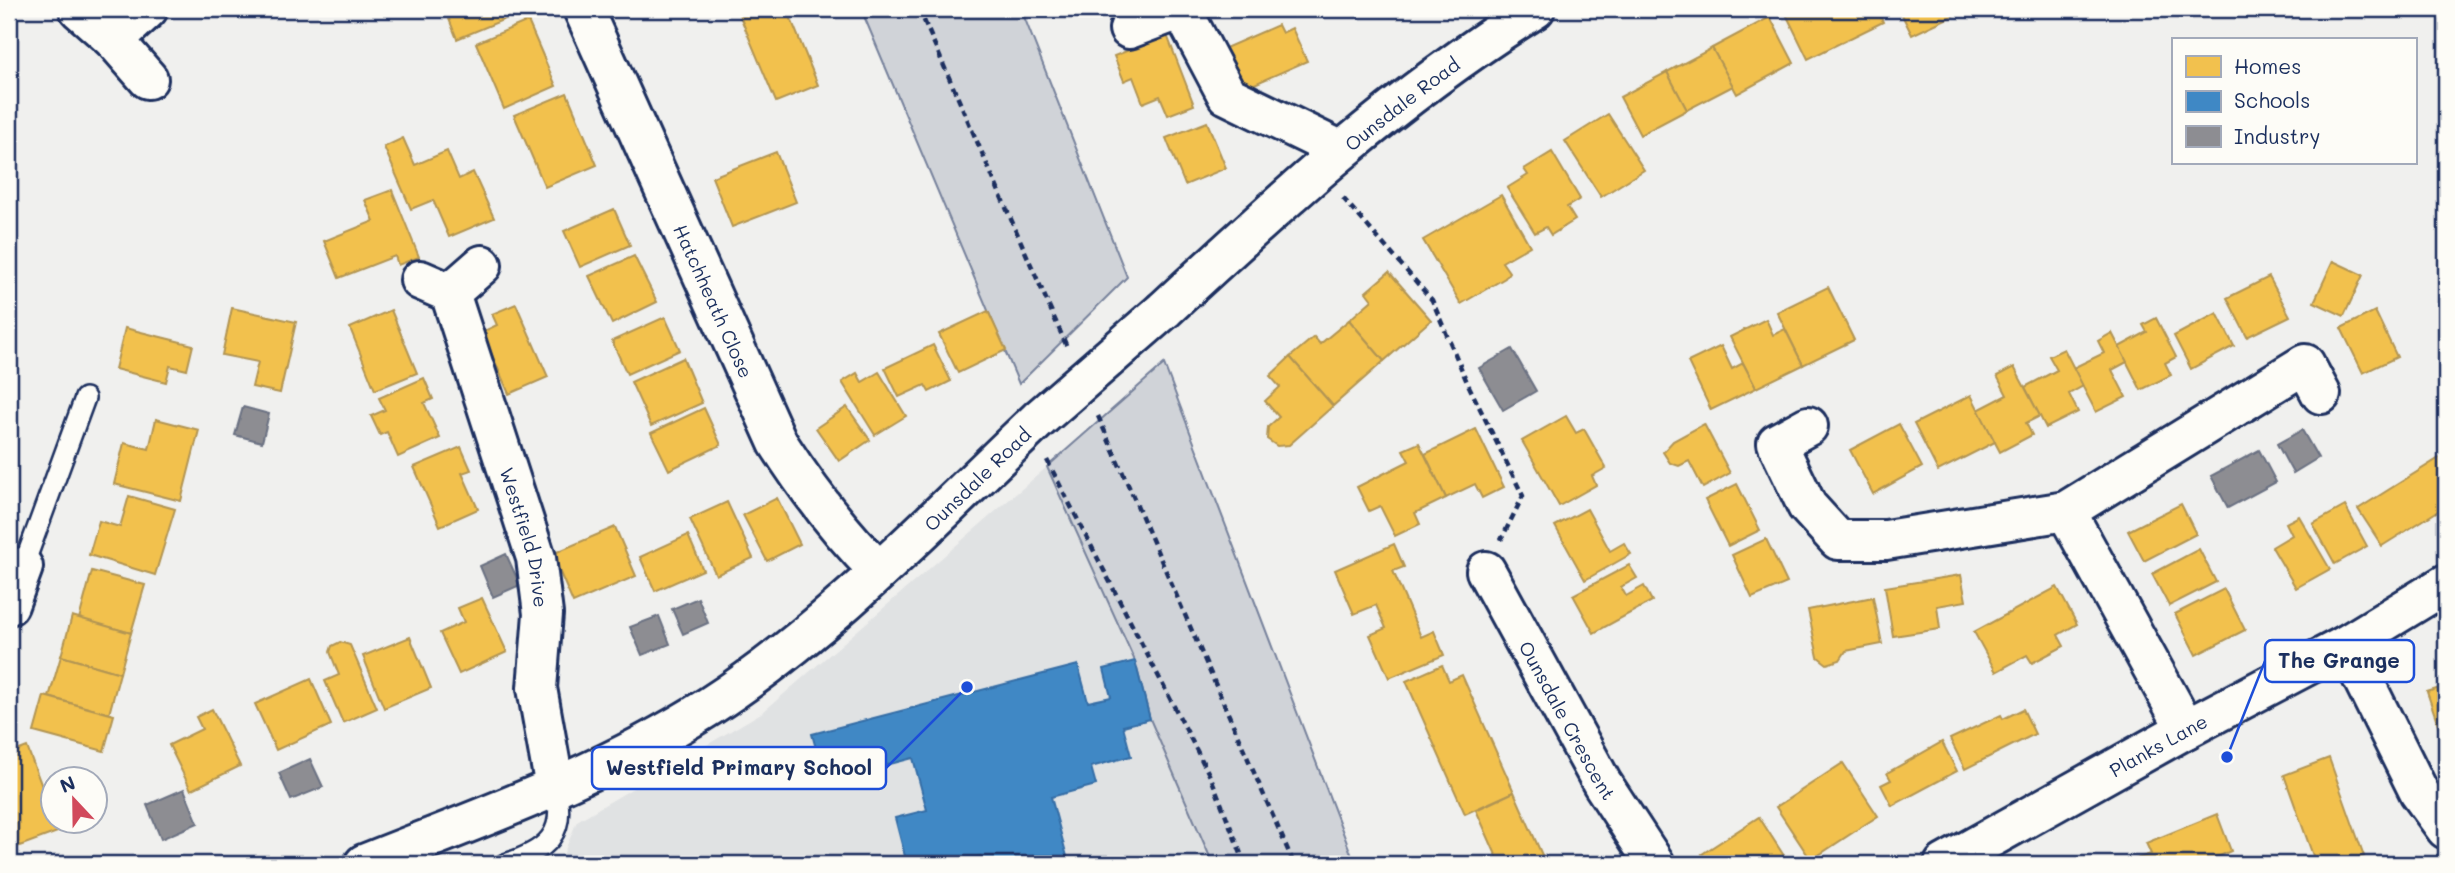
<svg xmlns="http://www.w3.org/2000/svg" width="2455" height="873" font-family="Mali,sans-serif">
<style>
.built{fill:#e0e2e3}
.green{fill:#d0d3d8;stroke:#76819b;stroke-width:2}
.homes{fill:#f2c14e;stroke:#b29553;stroke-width:2}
.schools{fill:#3f88c5;stroke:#346da6;stroke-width:2}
.industry{fill:#8d8d92;stroke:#6b7182;stroke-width:2}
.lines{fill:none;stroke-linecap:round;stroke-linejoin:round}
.lane-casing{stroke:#1b2f5e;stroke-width:24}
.street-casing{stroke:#1b2f5e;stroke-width:44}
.secondary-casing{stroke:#1b2f5e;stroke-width:44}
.path{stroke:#1b2f5e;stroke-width:4.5;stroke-dasharray:7 5;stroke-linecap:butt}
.lane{stroke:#fdfcf7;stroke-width:19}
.street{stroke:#fdfcf7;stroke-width:38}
.secondary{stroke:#fdfcf7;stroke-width:38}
.secondary-bridge-casing{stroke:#1b2f5e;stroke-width:44;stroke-linecap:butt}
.secondary-bridge{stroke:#fdfcf7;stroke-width:38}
.labels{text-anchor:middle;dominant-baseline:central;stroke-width:7;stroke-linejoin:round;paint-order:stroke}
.street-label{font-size:19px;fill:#1b2f5e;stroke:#fdfcf7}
.leader{fill:none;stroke:#1d4ed8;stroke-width:2.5}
.callout-dot{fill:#1d4ed8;stroke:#fdfcf7;stroke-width:2.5}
.callout{fill:#fdfcf7;stroke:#1d4ed8;stroke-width:2.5}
.callout-label{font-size:21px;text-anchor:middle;font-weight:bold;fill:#1b2f5e}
</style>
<rect width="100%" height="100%" fill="#f0f0ee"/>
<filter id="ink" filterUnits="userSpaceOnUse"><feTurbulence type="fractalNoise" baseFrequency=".0143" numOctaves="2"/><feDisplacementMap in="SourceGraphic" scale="14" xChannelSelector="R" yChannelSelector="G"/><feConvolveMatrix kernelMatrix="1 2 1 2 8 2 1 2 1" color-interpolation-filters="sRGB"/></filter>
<g filter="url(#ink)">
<!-- built -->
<polygon class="built" points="1047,467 1135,661 1150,719 1213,864 553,864 561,860 577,821 763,712"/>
<!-- green -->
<g class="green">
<polygon points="861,9 1021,9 1127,277 1019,384"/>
<polygon points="1164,364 1355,864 1213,864 1150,719 1135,661 1047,467"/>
</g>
<!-- homes -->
<g class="homes">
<polygon points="445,9 507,9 510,17 457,39"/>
<polygon points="737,9 787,9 818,85 776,102"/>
<polygon points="1787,9 1877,9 1883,22 1808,59 1784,10"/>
<polygon points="1899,9 1967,9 1912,35"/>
<polygon points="1770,17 1794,63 1737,94 1712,48"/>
<polygon points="528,21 556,86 504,109 476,43"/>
<polygon points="1278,25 1282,33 1292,28 1307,61 1241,90 1223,49"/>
<polygon points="1167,35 1194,105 1168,115 1160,96 1143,103 1133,77 1124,81 1114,56"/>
<polygon points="1712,48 1733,86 1687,110 1667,72"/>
<polygon points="1667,72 1687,110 1640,135 1620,97"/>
<polygon points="567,93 597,165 545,187 514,115"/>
<polygon points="1608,114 1644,170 1601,197 1565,141"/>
<polygon points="1207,122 1226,168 1185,185 1166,138"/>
<polygon points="403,138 415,165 447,151 459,179 473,172 494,218 449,237 433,200 411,209 384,147"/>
<polygon points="776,152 796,202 732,227 712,177"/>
<polygon points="1552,152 1580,199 1567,207 1575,220 1551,235 1546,227 1535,233 1507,188 1528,175 1524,169"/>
<polygon points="392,190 419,257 398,265 395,256 339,278 324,241 374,221 365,200"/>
<polygon points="1501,195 1530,246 1502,262 1509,272 1505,278 1461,304 1423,240"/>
<polygon points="614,209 630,245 580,267 564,231"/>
<polygon points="634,256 657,302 612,324 589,276"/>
<polygon points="2333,261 2363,275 2344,316 2314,302"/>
<polygon points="1389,272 1431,320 1384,361 1349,320 1372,300 1366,292"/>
<polygon points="2269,277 2290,316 2247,337 2227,298"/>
<polygon points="1828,287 1854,340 1803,365 1777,312"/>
<polygon points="516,304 548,377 509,394 482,332 497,325 492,314"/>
<polygon points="232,308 296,322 280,393 252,387 258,362 222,355"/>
<polygon points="391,310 417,373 375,390 350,328"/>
<polygon points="988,311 1006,350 958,373 939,334"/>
<polygon points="2375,311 2397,357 2363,373 2341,328"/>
<polygon points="2217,313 2234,346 2191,369 2174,336"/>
<polygon points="665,317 680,350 627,374 612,341"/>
<polygon points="2156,318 2176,357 2165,363 2171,375 2141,390 2119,347 2147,332 2143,325"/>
<polygon points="1766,319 1773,335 1785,329 1803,365 1756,388 1730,337"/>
<polygon points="1349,320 1384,361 1333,406 1290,357 1314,337 1320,344"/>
<polygon points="125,328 193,345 187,370 170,366 166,382 115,369"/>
<polygon points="2112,333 2127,362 2112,370 2126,397 2096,412 2073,368 2104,353 2098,341"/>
<polygon points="933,345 951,381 929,392 925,385 899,397 885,368"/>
<polygon points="1721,346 1732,369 1743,363 1756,388 1711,410 1688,362"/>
<polygon points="2064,349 2083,386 2069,394 2078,412 2046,428 2025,387 2057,370 2049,356"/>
<polygon points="1290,357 1333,406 1289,445 1277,446 1267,439 1268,427 1279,417 1265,401 1280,387 1270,376"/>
<polygon points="683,358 702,403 651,426 631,382"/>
<polygon points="2014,367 2040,416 2026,423 2032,435 2000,452 1978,410 2007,395 1997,376"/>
<polygon points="879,372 906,416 875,435 842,382 857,373 862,382"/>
<polygon points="424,378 433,399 424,403 440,438 398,457 387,432 380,435 371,416 385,410 379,398"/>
<polygon points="1971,395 1995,442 1938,471 1914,424"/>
<polygon points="847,407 870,440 839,461 816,428"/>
<polygon points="704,408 721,445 669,470 651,433"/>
<polygon points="1566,416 1576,433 1584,429 1606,468 1592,476 1596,485 1559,506 1522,441"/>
<polygon points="156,419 199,430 181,501 114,484 124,443 149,449"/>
<polygon points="1704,424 1730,473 1703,488 1689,461 1679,466 1670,463 1663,452 1673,441"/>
<polygon points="1899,424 1922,467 1873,494 1850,450"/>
<polygon points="1476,429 1504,487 1482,498 1475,484 1446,498 1425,454"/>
<polygon points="1419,443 1446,498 1415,513 1420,524 1395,536 1380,506 1369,511 1357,487 1409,461 1403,450"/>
<polygon points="461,447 471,470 462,473 478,509 440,526 414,467"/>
<polygon points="2444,455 2446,459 2446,506 2382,546 2358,509"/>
<polygon points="1737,484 1760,530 1728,546 1705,500"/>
<polygon points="129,496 175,509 155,575 89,555 99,521 120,527"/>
<polygon points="777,498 800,544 767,561 743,515"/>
<polygon points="727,502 753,558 716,575 690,519"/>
<polygon points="2181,504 2196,534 2144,561 2128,531"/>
<polygon points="2345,506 2367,546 2335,564 2313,524"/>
<polygon points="1587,509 1610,551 1624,543 1631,554 1585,580 1555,526"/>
<polygon points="2299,516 2330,569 2296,588 2272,547 2292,535 2286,523"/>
<polygon points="615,527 636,576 573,603 552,554"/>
<polygon points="688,535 703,570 655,591 640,557"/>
<polygon points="1766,539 1787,583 1752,598 1732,555"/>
<polygon points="1394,544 1404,567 1393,571 1421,637 1434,631 1444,655 1389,678 1370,635 1386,628 1376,605 1354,614 1335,570"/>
<polygon points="2199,549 2216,582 2169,606 2152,574"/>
<polygon points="1629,565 1637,578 1621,587 1626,596 1644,586 1652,601 1594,633 1573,595"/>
<polygon points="92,571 145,585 131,633 79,619"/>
<polygon points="1961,575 1966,601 1937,606 1940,629 1893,636 1885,587"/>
<polygon points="2057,587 2077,624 2058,635 2064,646 2032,663 2027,655 1996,672 1974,632"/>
<polygon points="2224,589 2245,630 2196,655 2175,614"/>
<polygon points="1873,597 1882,644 1846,651 1840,660 1827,664 1818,657 1808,610"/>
<polygon points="482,598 507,652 459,674 440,633 464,622 458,608"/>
<polygon points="72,616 131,633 120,673 61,656"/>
<polygon points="410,637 431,688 384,708 363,656"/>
<polygon points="340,642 350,645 377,708 343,723 325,681 339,675 330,652 332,646"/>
<polygon points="61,656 120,673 109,714 49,697"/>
<polygon points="1442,665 1449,681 1462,675 1514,792 1465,814 1406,681"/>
<polygon points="311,679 331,725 276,750 255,704"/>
<polygon points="2446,686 2446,734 2442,736 2427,692"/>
<polygon points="44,696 114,715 104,751 34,732"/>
<polygon points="212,709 240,766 191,790 169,745 202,729 196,717"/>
<polygon points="2023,709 2035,734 1965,769 1950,739 2001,715 2003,719"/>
<polygon points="1942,742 1957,771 1892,806 1881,785 1891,780 1887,773"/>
<polygon points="27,747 52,813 52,820 60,831 17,847 9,826 9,754"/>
<polygon points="2329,758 2364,856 2339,864 2316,864 2284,775"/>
<polygon points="1843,763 1878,816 1811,860 1776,807"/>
<polygon points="1514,792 1546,864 1500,864 1476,810"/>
<polygon points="2217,814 2231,851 2202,864 2141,864 2139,858 2151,854 2146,843"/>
<polygon points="1759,817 1788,862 1709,864 1702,854"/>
<polygon points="2139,858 2141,864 2124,864"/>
<polygon points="2379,858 2382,864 2364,864"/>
</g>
<!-- schools -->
<polygon class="schools" points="1135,661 1150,719 1123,726 1131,756 1091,767 1096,785 1051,797 1069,864 982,864 980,856 948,864 907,864 895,818 927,810 913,758 825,781 812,734 1078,665 1088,702 1111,697 1104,669"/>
<!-- industry -->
<g class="industry">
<polygon points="1512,349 1536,391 1503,410 1479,368"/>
<polygon points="243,407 269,414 262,442 235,435"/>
<polygon points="2302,430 2318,458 2293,473 2277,444"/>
<polygon points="2259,450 2276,482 2228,508 2211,476"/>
<polygon points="506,554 520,585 493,597 480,566"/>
<polygon points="698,598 708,623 683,634 672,609"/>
<polygon points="659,616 670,644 642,655 630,627"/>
<polygon points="310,759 323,787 291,800 279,773"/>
<polygon points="184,789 198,823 161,839 147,805"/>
</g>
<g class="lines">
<defs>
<g id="lane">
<polyline points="23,567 85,398"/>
<path d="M505,864C546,851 568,834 555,788"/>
</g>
<g id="street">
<polyline points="79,9 114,40 148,79"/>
<path id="s1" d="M583,9L778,443C808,490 839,531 879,571"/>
<polyline points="1182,10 1227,95 1340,150"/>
<polyline points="1129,29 1182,9"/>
<polyline points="114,40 148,9"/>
<polyline points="420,280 450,293 482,265"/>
<path id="s2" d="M450,293L536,558L543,614L537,688L555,788"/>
<polyline points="1808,426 1777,443 1807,506 1838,540 1886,540 2066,511 2305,364 2321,394"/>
<polyline points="2066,511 2186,729"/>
<path id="s3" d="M1486,571L1602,783L1655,864"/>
<polyline points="9,605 23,567"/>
<polyline points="2346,645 2419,792 2446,829"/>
<path id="s4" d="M1944,864L2186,729L2346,645L2446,584"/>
</g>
<g id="secondary">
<path id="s5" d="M1164,310C1285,198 1394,97 1535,9"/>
<path id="s6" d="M364,864C482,817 602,775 710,706C831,628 936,516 1040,418"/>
</g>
</defs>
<!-- lane casing -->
<use href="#lane" class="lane-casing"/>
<!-- street casing -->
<use href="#street" class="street-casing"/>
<!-- secondary casing -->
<use href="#secondary" class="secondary-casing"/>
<!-- path -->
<g class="path">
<polyline points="919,9 1067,347"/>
<polyline points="1343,198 1432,300 1467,382 1523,496 1501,540"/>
<polyline points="1098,416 1294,864"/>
<polyline points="1047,460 1212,780 1245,864"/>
</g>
<!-- lane -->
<use href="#lane" class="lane"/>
<!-- street -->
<use href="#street" class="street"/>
<!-- secondary -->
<use href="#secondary" class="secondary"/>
<defs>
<polyline id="secondary-bridge" points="1040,418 1164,310"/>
</defs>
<!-- secondary-bridge casing -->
<use href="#secondary-bridge" class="secondary-bridge-casing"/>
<!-- secondary-bridge -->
<use href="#secondary-bridge" class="secondary-bridge"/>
</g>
</g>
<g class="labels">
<!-- street labels -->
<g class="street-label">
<text stroke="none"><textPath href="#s5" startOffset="315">Ounsdale Road</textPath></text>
<text stroke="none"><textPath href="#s1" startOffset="320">Hatchheath Close</textPath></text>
<text stroke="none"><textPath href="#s6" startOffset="732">Ounsdale Road</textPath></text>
<text stroke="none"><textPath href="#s2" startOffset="256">Westfield Drive</textPath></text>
<text stroke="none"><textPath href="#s3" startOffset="170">Ounsdale Crescent</textPath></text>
<text stroke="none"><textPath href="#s4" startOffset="245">Planks Lane</textPath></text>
</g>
</g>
<!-- callouts -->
<path class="leader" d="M2227 757L2265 661M967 687L886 768"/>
<g class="callout-dot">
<circle cx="2227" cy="757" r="7"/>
<circle cx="967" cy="687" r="7"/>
</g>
<g class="callout">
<rect x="2265" y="640" width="149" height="42" rx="7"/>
<rect x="592" y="747" width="294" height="42" rx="7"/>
</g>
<g class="callout-label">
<text x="2339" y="668">The Grange</text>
<text x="739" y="775">Westfield Primary School</text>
</g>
<!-- margin -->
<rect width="2455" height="873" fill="none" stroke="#fdfcf7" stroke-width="35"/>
<rect x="18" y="18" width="2420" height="838" fill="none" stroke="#1b2f5e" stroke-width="2.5" filter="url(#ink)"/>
<!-- legend -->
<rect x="2172" y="38" width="245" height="126" fill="#fdfcf7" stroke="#a3aaba" stroke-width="2"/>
<rect x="2186" y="56" width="35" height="21" fill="#f2c14e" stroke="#a3aaba" stroke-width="2"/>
<text x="2234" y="74" font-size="21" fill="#1b2f5e">Homes</text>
<rect x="2186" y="91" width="35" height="21" fill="#3f88c5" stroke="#a3aaba" stroke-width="2"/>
<text x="2234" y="108" font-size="21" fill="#1b2f5e">Schools</text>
<rect x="2186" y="126" width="35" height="21" fill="#8d8d92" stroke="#a3aaba" stroke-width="2"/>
<text x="2234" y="144" font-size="21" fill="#1b2f5e">Industry</text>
<!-- north arrow -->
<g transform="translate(74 800) rotate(338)"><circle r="33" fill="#fdfcf7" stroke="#a3aaba" stroke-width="2"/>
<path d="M0-5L12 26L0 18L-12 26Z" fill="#d1495b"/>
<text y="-10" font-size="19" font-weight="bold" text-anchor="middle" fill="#1b2f5e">N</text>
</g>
</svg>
